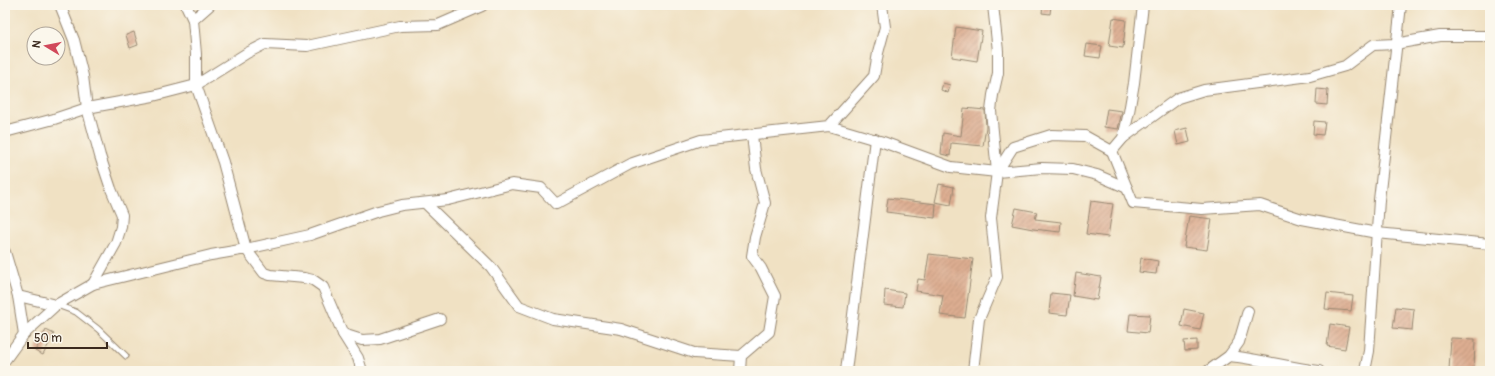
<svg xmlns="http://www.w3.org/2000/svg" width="1495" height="376" font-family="Pangolin,sans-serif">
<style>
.building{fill:url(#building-hatch)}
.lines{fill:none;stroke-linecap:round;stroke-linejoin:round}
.lane-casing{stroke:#968670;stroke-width:7}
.street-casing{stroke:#968670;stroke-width:12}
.lane{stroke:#fff;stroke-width:5}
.street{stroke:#fff;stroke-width:10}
</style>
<defs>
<pattern id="building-hatch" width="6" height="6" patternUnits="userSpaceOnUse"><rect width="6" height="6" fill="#ddad91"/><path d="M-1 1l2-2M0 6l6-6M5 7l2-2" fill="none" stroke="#b48d76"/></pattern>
</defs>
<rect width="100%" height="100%" fill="#fbf7ec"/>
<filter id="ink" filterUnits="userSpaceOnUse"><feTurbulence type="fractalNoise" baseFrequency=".025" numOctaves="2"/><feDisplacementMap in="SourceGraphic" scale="8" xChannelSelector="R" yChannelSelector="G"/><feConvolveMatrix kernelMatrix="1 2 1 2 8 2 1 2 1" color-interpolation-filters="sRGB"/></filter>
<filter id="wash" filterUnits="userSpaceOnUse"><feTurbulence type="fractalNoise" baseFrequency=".012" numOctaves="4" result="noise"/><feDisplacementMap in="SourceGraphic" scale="16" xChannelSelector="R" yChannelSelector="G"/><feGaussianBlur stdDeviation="0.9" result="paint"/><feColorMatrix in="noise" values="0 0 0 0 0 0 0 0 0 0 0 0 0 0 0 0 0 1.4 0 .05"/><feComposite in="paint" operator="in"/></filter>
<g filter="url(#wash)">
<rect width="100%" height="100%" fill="#f0e1c3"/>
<g id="blocks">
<!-- building -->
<g class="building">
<polygon points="1043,5 1051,5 1050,14 1042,13"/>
<polygon points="1113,18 1126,20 1123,48 1109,46"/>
<polygon points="956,27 982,31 977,61 952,57"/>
<polygon points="134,32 138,45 130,48 126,35"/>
<polygon points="1087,44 1102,46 1100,58 1085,56"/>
<polygon points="943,83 950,85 948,93 941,90"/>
<polygon points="1317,89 1328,90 1327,105 1316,104"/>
<polygon points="964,108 985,110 986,127 983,146 951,143 950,156 941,154 943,133 961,136"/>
<polygon points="1107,109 1122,111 1118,129 1104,127"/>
<polygon points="1314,121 1325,122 1323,135 1313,134"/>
<polygon points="1187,128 1190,142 1178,145 1175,131"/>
<polygon points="939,184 954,187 951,205 935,202"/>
<polygon points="888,198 936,204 935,218 886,212"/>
<polygon points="1091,201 1113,204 1108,237 1086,234"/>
<polygon points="1016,208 1037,212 1035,219 1061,222 1060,232 1033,229 1012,225"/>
<polygon points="1189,216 1212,219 1207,250 1184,247"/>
<polygon points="929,254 973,259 965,318 940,315 943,295 916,291 918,279 925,280"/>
<polygon points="1141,258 1158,261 1156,274 1139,272"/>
<polygon points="1076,273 1101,277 1097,300 1073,296"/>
<polygon points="885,290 905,293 903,307 884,305"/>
<polygon points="1051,293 1070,295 1067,315 1049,313"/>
<polygon points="1327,293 1353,296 1351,311 1325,309"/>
<polygon points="1396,307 1414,309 1412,330 1393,328"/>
<polygon points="1184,309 1204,313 1200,330 1181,326"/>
<polygon points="1130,314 1150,315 1148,333 1128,331"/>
<polygon points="1330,324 1349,327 1345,349 1327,346"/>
<polygon points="46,330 54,334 43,355 35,351"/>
<polygon points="1451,338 1475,339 1474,371 1449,370"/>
<polygon points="1197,340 1197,350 1185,351 1184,341"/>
</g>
</g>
</g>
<g filter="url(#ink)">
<use href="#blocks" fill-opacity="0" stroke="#968670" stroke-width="1"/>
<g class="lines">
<defs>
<polyline id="lane" points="57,305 76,312 98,329 126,356"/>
<g id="street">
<polyline points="60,5 74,40 83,76 87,108 100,156 111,189 122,215 121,227 116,243 93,284"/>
<polyline points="186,5 193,20"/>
<polyline points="210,5 193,20 196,54 196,85 223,162 246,249 310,235 378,211 402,205 448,200 512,184 541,188 556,204 630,164 701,140 829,126 883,142 951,167 997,172 1042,168 1073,169 1097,175 1127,188"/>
<polyline points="829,126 874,76 878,53 885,27 882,5"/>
<polyline points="5,132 54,119 87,108 153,96 196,85 247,53 265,44 307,46 400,26 438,25 482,6 482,5"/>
<polyline points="1123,138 1178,98 1204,90 1310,76 1345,66 1373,45 1395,44 1440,36 1490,36"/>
<polyline points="1112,151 1133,203 1202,209 1260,205 1302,219 1377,233 1490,244"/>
<polyline points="997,172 1013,147 1051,135 1085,136 1112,151 1123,138 1129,112 1134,83 1143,5"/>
<polyline points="425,203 491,267 519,306 553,319 621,329 694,353 741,356"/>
<polyline points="5,252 18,296 24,334"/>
<polyline points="18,296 56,305"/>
<polyline points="343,334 362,340 380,339 440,319"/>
<path d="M1229,356C1259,359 1288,367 1319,371"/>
<polyline points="5,360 24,334 56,305 93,284 211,255 246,249 264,273 270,275 304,278 313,280 323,287 343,334 358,358 362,371"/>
<polyline points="740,371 741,356 769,332 775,296 761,268 752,256 755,237 765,203 756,169 752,135"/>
<polyline points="846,371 875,139"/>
<polyline points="973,371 979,319 997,277 991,218 997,172 991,111 993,95 998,73 998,51 993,5"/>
<polyline points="1208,371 1229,356 1239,342 1248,311"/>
<polyline points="1365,371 1369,351 1379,200 1401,5"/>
</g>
</defs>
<!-- lane casing -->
<use href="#lane" class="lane-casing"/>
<!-- street casing -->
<use href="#street" class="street-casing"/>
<!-- lane -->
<use href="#lane" class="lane"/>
<!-- street -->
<use href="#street" class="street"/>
</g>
</g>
<!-- margin -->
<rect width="1495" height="376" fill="none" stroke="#fbf7ec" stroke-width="20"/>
<!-- north arrow -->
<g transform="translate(46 46) rotate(280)"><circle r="19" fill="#fbf7ec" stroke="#aea59a"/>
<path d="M0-3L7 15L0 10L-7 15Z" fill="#d1495b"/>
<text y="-6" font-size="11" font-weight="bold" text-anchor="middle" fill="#3b2a1e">N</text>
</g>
<!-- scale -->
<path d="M28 342v6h79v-6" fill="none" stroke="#3b2a1e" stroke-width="2"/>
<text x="34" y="342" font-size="12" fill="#3b2a1e" stroke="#fbf7ec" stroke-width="3" paint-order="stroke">50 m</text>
</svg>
